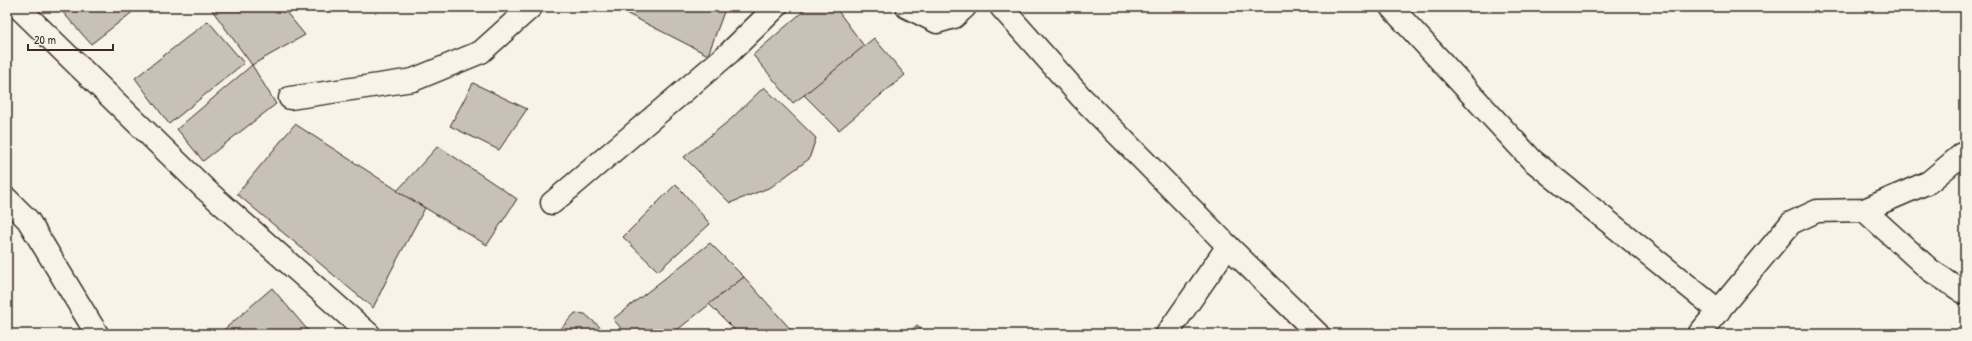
<svg xmlns="http://www.w3.org/2000/svg" width="1972" height="341" font-family="'Patrick Hand',sans-serif">
<style>
.building{fill:#c8c1b6;stroke:#3b2a1e}
.lines{fill:none;stroke-linecap:round;stroke-linejoin:round}
.minor-casing{stroke:#3b2a1e;stroke-width:25}
.minor{stroke:#f7f3e8;stroke-width:22}
</style>
<rect width="100%" height="100%" fill="#f7f3e8"/>
<filter id="ink" filterUnits="userSpaceOnUse"><feTurbulence type="fractalNoise" baseFrequency=".025" numOctaves="2"/><feDisplacementMap in="SourceGraphic" scale="8" xChannelSelector="R" yChannelSelector="G"/><feConvolveMatrix kernelMatrix="1 2 1 2 8 2 1 2 1" color-interpolation-filters="sRGB"/></filter>
<g filter="url(#ink)">
<!-- building -->
<g class="building">
<polygon points="58,7 139,7 91,44"/>
<polygon points="216,7 282,7 305,35 252,65 212,10"/>
<polygon points="614,7 722,7 725,9 708,55"/>
<polygon points="808,7 835,7 867,50 793,103 753,55"/>
<polygon points="208,21 244,63 169,124 135,78"/>
<polygon points="874,38 905,75 839,130 804,95"/>
<polygon points="252,65 276,104 203,161 177,129"/>
<polygon points="473,83 527,109 499,150 450,126"/>
<polygon points="764,87 816,138 809,159 771,187 730,203 684,157 731,119"/>
<polygon points="295,124 425,208 391,271 373,308 237,194"/>
<polygon points="438,146 517,199 487,245 397,191"/>
<polygon points="676,184 710,224 658,271 623,237"/>
<polygon points="710,243 744,277 672,334 626,334 613,319"/>
<polygon points="744,277 793,332 791,334 727,334 734,329 709,304"/>
<polygon points="272,288 311,334 219,334"/>
<polygon points="575,313 585,314 608,334 556,334"/>
<polygon points="917,325 928,334 907,334"/>
</g>
<g class="lines">
<defs>
<g id="minor">
<polyline points="18,7 206,190 369,334"/>
<polyline points="907,7 937,22 954,17 965,7"/>
<polyline points="1001,7 1081,97 1228,246 1318,334"/>
<polyline points="1391,7 1532,160 1719,311"/>
<polyline points="290,98 413,80 481,52 531,7"/>
<polyline points="7,199 28,220 97,334"/>
<polyline points="552,203 730,52 776,7"/>
<polyline points="1864,210 1930,270 1965,293"/>
<polyline points="1167,334 1228,246"/>
<polyline points="1699,334 1791,223 1817,211 1864,210 1929,182 1965,152"/>
</g>
</defs>
<!-- minor casing -->
<use href="#minor" class="minor-casing"/>
<!-- minor -->
<use href="#minor" class="minor"/>
</g>
</g>
<!-- margin -->
<rect width="1972" height="341" fill="none" stroke="#f7f3e8" stroke-width="24"/>
<rect x="12" y="12" width="1948" height="317" fill="none" stroke="#3b2a1e" stroke-width="1.5" filter="url(#ink)"/>
<!-- scale -->
<path d="M28 44v6h85v-6" fill="none" stroke="#3b2a1e" stroke-width="2"/>
<text x="34" y="44" font-size="12" fill="#3b2a1e" stroke="#f7f3e8" stroke-width="3" paint-order="stroke">20 m</text>
</svg>
